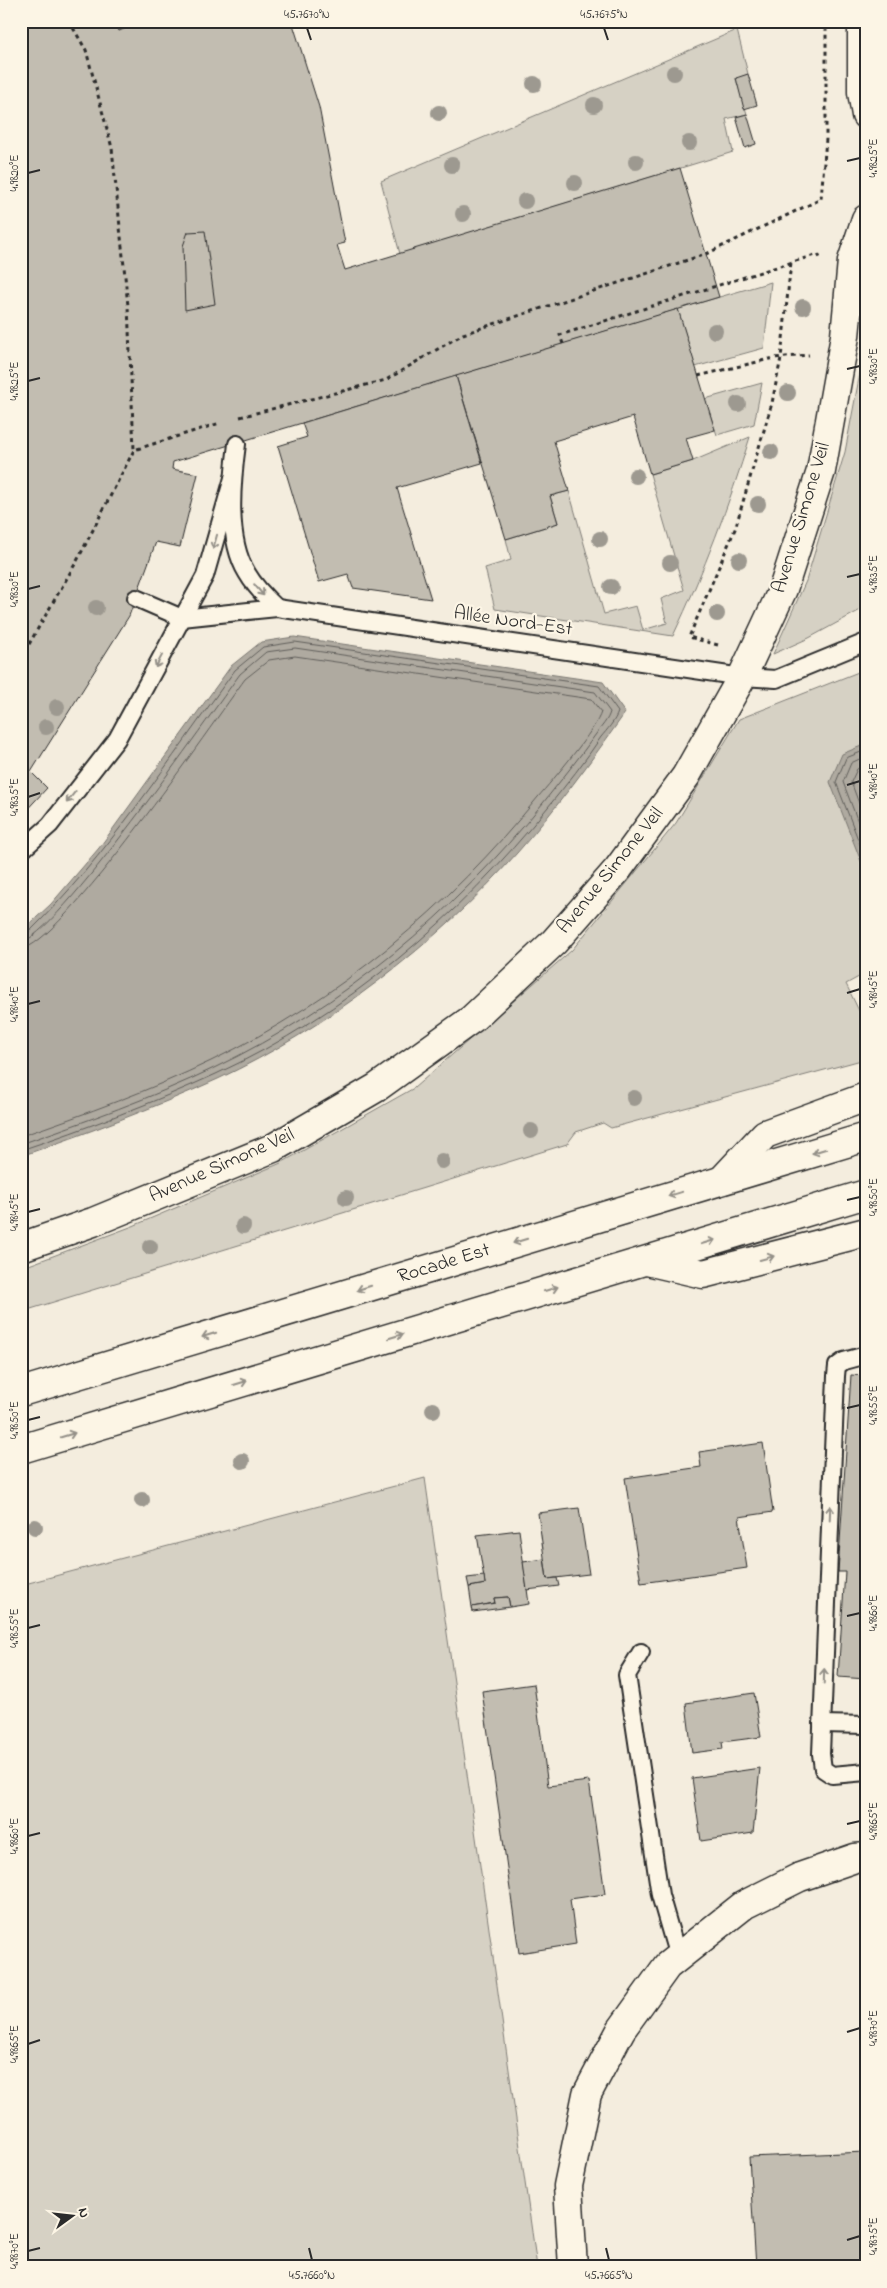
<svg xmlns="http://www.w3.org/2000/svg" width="887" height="2288" font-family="'Indie Flower',sans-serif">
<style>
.green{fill:#d6d1c4;stroke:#807e78}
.water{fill:#afaaa0;stroke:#7a7771}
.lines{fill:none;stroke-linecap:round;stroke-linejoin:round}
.shore{stroke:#605e5a;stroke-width:1}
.building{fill:#c2bdb1;stroke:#2b2b2b}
.lane-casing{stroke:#2b2b2b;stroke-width:20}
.street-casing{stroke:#2b2b2b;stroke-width:31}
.highway-casing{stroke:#2b2b2b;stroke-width:31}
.path{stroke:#2b2b2b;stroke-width:3;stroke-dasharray:4 4;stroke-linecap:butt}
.lane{stroke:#fcf5e5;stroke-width:16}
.street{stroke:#fcf5e5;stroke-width:28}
.highway{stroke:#fcf5e5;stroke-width:28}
.tree{fill:#9d9990}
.oneway{stroke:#949088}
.ticks{fill:none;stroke:#2b2b2b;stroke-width:2}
.labels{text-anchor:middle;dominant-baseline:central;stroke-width:4.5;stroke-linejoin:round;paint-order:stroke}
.street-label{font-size:20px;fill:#2b2b2b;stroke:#fcf5e5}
.neatline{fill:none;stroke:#2b2b2b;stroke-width:2}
.ticks-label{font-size:12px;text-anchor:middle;fill:#2b2b2b}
</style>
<rect width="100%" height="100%" fill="#f4edde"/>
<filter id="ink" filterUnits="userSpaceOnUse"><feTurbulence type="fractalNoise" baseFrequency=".02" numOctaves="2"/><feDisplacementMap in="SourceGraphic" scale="10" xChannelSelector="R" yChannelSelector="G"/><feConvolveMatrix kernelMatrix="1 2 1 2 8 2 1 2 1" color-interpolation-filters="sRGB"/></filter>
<g filter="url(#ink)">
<!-- green -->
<g class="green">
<polygon points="737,30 748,74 736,79 747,114 726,119 733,152 400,254 381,181"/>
<polygon points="771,282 764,348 695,367 678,309"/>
<polygon points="866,330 866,607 809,638 773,654 806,581 845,452 864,352"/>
<polygon points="762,383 754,424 717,435 705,399"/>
<path d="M750,437C729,505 704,571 673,636L495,609L485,568L511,560L506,539L558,523L550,496L569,491L604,614L636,606L643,630L667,623L661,599L684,590L650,474L693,461Z"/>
<polygon points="866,669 866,973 846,984 864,1021 866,1045 861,1047 865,1059 611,1128 603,1123 576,1132 567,1144 21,1312 21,1268 133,1226 281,1163 414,1088 572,950 676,823 739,719"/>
<polygon points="425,1478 537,2267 21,2267 21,1585"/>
</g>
<!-- water -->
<g class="water">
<path d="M294,637L603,682L625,713C591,761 556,809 517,853C439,942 326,1029 218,1079C154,1108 87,1133 21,1156V932L51,904L99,848L231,666L261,642Z"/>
<polygon points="866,744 866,874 830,782 842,754"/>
</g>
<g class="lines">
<!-- shore -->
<g class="shore">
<polyline points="866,750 846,758 836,782 866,860"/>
<polyline points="866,756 851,763 843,782 866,843"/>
<polyline points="866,764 857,769 851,782 866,822"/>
<path d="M21,936L27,934C107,856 169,760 235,670L263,647L295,642L599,686L618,712C615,721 607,730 601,737C585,761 567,784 548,807C459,917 346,1014 216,1074C153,1103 87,1128 21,1150"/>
<path d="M21,942C54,940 212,712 240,674L266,652L295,648L595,692L610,712C608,720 601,727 596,734C579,758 561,780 543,803C454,913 343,1006 214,1068C152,1098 86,1121 21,1144"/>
<path d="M21,949C59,948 215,720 245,679L269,660L295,656L591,699L601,712C597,728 552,781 538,797C449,907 339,999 211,1061C151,1090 85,1114 21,1136"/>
</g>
</g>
<!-- building -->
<g class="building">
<polygon points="21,21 53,21 110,71 142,181 80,527 21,691"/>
<polygon points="21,21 292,21 319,107 345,243 337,245 345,270 680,168 719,297 173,462 172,469 198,474 180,547 156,542 129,616 31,772 47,788 21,816"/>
<polygon points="114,21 143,21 119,31"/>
<polygon points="748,74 757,105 744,109 736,78"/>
<polygon points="747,114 756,144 745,148 736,117"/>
<polygon points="205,231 215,304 185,310 183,246 188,232"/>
<polygon points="678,309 715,430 686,438 693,461 650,474 633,417 554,441 569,491 550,496 558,523 506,539 456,376"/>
<polygon points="456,376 482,463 397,488 431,599 353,588 348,574 319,582 278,446 307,437 302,423"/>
<polygon points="851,1375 866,1376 866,1679 838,1677 845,1572 838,1572"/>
<polygon points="763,1443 773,1512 739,1517 747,1568 641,1583 625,1478 701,1467 699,1452"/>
<polygon points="579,1508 589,1574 547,1579 538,1513"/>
<polygon points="519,1530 529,1604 510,1607 508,1597 494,1598 495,1603 472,1607 469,1587 485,1584 477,1535"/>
<polygon points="544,1559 547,1579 557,1578 559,1586 527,1590 523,1562"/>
<polygon points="484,1576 485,1584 469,1587 467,1578"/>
<polygon points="508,1597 510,1607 473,1612 472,1607 495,1603 494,1598"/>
<polygon points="534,1684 548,1786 589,1781 605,1894 570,1899 576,1944 519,1953 482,1691"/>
<polygon points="754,1693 761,1737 722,1742 723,1749 692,1753 686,1703"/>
<polygon points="760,1768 753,1833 701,1841 692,1778"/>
<polygon points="866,2152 866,2267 756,2267 749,2157"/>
</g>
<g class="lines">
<defs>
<g id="lane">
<path d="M237,444C232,482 226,539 247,573C255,587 265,597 277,608"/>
<polyline points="136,598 182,618 277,608 742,677 776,679 866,642"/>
<polyline points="21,851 50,825 117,739 205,576 233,478"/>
<polyline points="866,1355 844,1361 837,1366 836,1376 821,1754 823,1769 832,1775 866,1772"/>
<polyline points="641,1652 627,1675 660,1895 678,1957"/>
<polyline points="822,1724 866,1725"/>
</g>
<g id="street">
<polyline points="862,21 862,92 866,115"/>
<polyline points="21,1247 93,1222 273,1148 376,1088 472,1019 554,942 618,869 686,776 742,677 783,589 821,471 845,336 852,261 866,219"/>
<polyline points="573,2267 568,2186 587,2094 621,2030 667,1966 744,1905 800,1877 855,1858 866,1857"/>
</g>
<g id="highway">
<polyline points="722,1180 765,1134 866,1097"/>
<polyline points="647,1261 703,1274 866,1232"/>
<polyline points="21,1392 866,1137"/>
<polyline points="21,1449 866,1194"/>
</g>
</defs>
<!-- lane casing -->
<use href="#lane" class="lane-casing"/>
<!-- street casing -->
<use href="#street" class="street-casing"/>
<!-- highway casing -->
<use href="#highway" class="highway-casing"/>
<!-- path -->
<g class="path">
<polyline points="69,21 86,50 112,148 128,306 134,450"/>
<polyline points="563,344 560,335 818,254 820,258"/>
<polyline points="698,376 774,358 809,355"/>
<polyline points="240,417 386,380 463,334 706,254 821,199 826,139 826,21"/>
<polyline points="718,645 689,637 735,529 772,403 781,358 791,262"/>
<polyline points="21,658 78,559 134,450 220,423"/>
</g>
<!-- lane -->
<use href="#lane" class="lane"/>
<!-- street -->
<use href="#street" class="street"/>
<!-- highway -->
<use href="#highway" class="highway"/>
</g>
<!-- trees -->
<g class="tree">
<circle cx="674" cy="73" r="8"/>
<circle cx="534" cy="84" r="8"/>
<circle cx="594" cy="105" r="8"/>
<circle cx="439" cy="113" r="8"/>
<circle cx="689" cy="143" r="8"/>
<circle cx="636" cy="162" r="8"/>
<circle cx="452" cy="165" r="8"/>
<circle cx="575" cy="183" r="8"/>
<circle cx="525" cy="201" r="8"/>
<circle cx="463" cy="214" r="8"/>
<circle cx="803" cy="307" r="8"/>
<circle cx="715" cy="331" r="8"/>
<circle cx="788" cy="393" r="8"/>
<circle cx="738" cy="404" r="8"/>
<circle cx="771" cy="452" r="8"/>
<circle cx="636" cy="476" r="8"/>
<circle cx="758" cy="504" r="8"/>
<circle cx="600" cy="539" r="8"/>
<circle cx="739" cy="560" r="8"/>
<circle cx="670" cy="563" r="8"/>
<circle cx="611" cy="587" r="8"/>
<circle cx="96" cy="608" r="8"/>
<circle cx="717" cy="614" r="8"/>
<circle cx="57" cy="707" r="8"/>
<circle cx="46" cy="727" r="8"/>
<circle cx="634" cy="1098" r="8"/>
<circle cx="531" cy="1131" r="8"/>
<circle cx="442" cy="1161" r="8"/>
<circle cx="346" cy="1198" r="8"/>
<circle cx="243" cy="1226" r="8"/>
<circle cx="150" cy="1247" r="8"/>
<circle cx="433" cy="1410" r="8"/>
<circle cx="242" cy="1461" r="8"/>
<circle cx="142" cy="1500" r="8"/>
<circle cx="35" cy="1527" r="8"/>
</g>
<!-- one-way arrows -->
<defs><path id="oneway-shaft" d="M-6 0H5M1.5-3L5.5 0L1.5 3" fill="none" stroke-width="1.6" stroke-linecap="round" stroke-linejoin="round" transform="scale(1.25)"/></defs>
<g class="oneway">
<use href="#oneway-shaft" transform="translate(215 542) rotate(106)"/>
<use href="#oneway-shaft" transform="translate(259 590) rotate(50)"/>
<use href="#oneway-shaft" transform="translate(159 661) rotate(118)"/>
<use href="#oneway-shaft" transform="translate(71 797) rotate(128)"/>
<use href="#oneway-shaft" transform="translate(819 1151) rotate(163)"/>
<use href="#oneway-shaft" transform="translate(675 1194) rotate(163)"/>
<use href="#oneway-shaft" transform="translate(520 1241) rotate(163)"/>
<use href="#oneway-shaft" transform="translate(708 1242) rotate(-17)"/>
<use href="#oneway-shaft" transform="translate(767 1258) rotate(-15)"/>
<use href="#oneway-shaft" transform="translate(364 1288) rotate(163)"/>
<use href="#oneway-shaft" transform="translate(551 1289) rotate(-17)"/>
<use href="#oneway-shaft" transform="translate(209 1335) rotate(163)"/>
<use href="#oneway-shaft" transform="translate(396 1336) rotate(-17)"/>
<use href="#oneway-shaft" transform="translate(240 1383) rotate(-17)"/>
<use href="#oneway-shaft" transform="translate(68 1435) rotate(-17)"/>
<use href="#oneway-shaft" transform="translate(830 1513) rotate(-88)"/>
<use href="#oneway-shaft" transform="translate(824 1676) rotate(-88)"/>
</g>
</g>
<!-- ticks -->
<path class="ticks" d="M307,28L311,40M604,28L608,40M847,161L860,158M28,173L40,170M847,369L860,366M28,381L40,378M847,577L860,574M28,589L40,586M847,785L860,781M28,797L40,793M847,993L860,989M28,1004L40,1001M847,1200L860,1197M28,1212L40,1209M847,1408L860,1405M28,1420L40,1417M847,1616L860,1613M28,1628L40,1625M847,1824L860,1821M28,1836L40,1833M847,2032L860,2028M28,2044L40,2040M847,2240L860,2236M309,2248L312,2260M606,2248L609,2260M28,2251L40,2248"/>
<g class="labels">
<!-- street labels -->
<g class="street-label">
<text transform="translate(802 518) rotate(-73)">Avenue Simone Veil</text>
<text transform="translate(513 622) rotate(8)">Allée Nord-Est</text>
<text transform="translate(611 871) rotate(-51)">Avenue Simone Veil</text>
<text transform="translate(222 1166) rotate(-24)">Avenue Simone Veil</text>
<text transform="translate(444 1264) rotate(-17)">Rocade Est</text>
</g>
</g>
<!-- margin -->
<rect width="887" height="2288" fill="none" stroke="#fcf5e5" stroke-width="55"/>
<!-- north arrow -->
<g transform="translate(72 2216) rotate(75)" stroke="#fcf5e5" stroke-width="4" paint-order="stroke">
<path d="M0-4L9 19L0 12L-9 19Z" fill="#2b2b2b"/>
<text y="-8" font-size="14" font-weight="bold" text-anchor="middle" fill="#2b2b2b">N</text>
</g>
<rect x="28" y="28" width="832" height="2232" class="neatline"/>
<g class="ticks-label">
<text x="307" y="18">45.7670°N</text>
<text x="604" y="18">45.7675°N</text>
<text transform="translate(873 158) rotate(-90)" y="4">4.9825°E</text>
<text transform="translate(14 173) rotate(-90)" y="4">4.9820°E</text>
<text transform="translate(873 366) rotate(-90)" y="4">4.9830°E</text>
<text transform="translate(14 381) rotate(-90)" y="4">4.9825°E</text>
<text transform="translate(873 574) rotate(-90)" y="4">4.9835°E</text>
<text transform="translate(14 589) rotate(-90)" y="4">4.9830°E</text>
<text transform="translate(873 781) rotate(-90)" y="4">4.9840°E</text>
<text transform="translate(14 797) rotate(-90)" y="4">4.9835°E</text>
<text transform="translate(873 989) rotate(-90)" y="4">4.9845°E</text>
<text transform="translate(14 1004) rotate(-90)" y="4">4.9840°E</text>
<text transform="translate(873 1197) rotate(-90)" y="4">4.9850°E</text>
<text transform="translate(14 1212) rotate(-90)" y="4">4.9845°E</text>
<text transform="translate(873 1405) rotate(-90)" y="4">4.9855°E</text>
<text transform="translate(14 1420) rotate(-90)" y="4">4.9850°E</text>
<text transform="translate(873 1613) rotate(-90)" y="4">4.9860°E</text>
<text transform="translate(14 1628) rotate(-90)" y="4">4.9855°E</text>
<text transform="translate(873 1821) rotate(-90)" y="4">4.9865°E</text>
<text transform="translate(14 1836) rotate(-90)" y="4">4.9860°E</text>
<text transform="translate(873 2028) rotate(-90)" y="4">4.9870°E</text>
<text transform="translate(14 2044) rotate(-90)" y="4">4.9865°E</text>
<text transform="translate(873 2236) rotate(-90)" y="4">4.9875°E</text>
<text transform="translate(14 2251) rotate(-90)" y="4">4.9870°E</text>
<text x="312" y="2279">45.7660°N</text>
<text x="609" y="2279">45.7665°N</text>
</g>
</svg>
